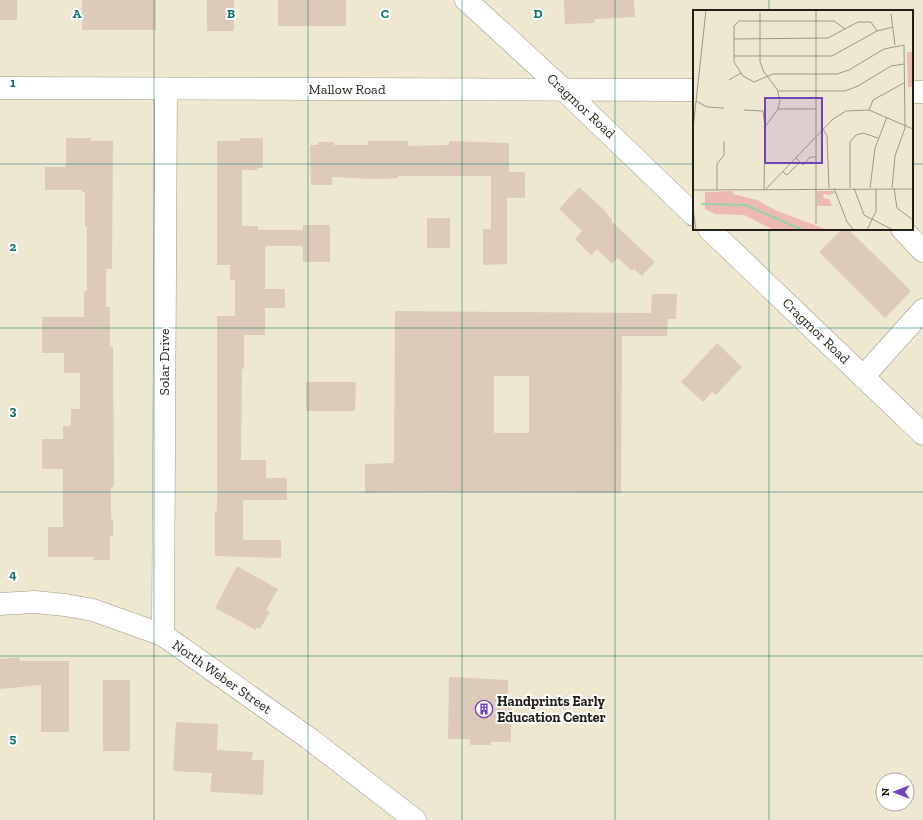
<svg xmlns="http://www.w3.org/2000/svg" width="923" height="820" font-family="'Zilla Slab',serif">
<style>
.building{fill:#ddcab9;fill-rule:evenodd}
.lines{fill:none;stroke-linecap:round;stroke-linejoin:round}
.minor-casing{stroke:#9e9782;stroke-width:23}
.minor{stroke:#fff;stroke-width:22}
.grid{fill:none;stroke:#0f766e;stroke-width:1;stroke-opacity:0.55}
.labels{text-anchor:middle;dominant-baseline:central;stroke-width:4;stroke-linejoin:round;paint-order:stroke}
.street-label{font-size:14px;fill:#211e16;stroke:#fff}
.poi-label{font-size:14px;font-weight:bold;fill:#211e16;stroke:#fff;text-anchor:start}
.inset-river{fill:none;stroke:#96d3ac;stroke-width:2}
.inset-road{fill:none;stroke:#9d9786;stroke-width:1}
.view{fill:#7244bb;fill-opacity:0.15;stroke:#7244bb;stroke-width:2}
.inset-edge{fill:none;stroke:#211e16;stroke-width:2}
.grid-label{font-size:13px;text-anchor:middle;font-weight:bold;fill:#0f766e;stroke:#fff;stroke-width:4;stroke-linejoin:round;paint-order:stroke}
</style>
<rect width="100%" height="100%" fill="#efe8d1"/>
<!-- building -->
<g class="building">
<rect x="0" y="0" width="17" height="20"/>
<rect x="82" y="0" width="74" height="30"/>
<rect x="207" y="0" width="27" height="31"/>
<rect x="278" y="0" width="68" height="26"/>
<polygon points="564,0 634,0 635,17 595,19 595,23 565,24"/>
<polygon points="66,138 91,138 91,141 113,141 112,269 106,269 106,307 110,307 110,347 113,347 114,487 111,487 111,519 113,519 113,536 110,536 110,560 94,560 94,557 48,557 48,527 63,527 63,469 42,469 42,439 63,439 63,426 71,426 71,409 80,409 80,373 64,373 64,353 42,353 42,317 84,317 84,291 87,291 87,226 85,226 85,192 82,192 82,190 45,190 45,167 66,167"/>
<polygon points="240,138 263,138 263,168 257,168 257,170 242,170 242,226 258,226 258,230 303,230 303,225 330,225 330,262 303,262 303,246 265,246 265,289 285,289 285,308 265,308 265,335 244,335 244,369 242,369 241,460 266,460 266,478 287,478 287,500 243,500 243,540 281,540 281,558 215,556 215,511 217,511 217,316 235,316 235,280 230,280 230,265 217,265 217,141 240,141"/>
<polygon points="368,141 408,141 408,146 449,145 449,141 509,143 509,172 525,172 525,198 507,198 507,264 483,265 483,229 491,229 491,176 398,176 398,178 375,179 332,177 332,185 311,185 310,145 318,145 318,142 334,142 334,145 368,145"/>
<polygon points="579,187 604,210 612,220 611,221 655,262 642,276 634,269 632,271 618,258 612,264 597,249 591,255 575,239 582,231 559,209"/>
<rect x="427" y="218" width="23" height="30"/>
<polygon points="842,229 848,229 911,291 885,318 819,252"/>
<path d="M652,294H677L676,319H668L667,336H622L621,493L433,492L365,493V464L394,463L395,311L651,313ZM494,376H529V433H494Z"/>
<polygon points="717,343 742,367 716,395 712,392 703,402 681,382"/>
<polygon points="306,382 356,382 355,411 306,411"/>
<polygon points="237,566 278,589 266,610 270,612 260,629 257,627 256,630 215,608"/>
<polygon points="19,657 20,661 69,661 69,732 41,732 41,685 0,689 0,659"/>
<polygon points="449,677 508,680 508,702 511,702 511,742 491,742 491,745 470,745 470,739 448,739"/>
<rect x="103" y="680" width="27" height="71"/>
<polygon points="176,722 218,724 217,750 253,752 252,760 264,760 263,795 210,792 212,773 173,771"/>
</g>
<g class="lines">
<defs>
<g id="minor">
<polyline points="466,0 563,89 694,215"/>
<polyline points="0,88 694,90"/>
<polyline points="912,92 923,92"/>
<polyline points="709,229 923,434"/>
<polyline points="902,229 923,251"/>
<polyline points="863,377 923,310"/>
<polyline points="0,604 35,602 65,605 93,610 163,635 310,739 415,820"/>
<polyline points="163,635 166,89"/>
</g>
</defs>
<!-- minor casing -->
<use href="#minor" class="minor-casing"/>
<!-- minor -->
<use href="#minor" class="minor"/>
</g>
<!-- grid -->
<path class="grid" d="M154,0V820M308,0V820M462,0V820M615,0V820M769,0V11M0,164H694M912,164H923M769,229V820M0,328H923M0,492H923M0,656H923"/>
<!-- icons -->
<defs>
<symbol id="building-ring" viewBox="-11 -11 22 22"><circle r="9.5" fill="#fff" stroke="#7244bb" stroke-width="1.5"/><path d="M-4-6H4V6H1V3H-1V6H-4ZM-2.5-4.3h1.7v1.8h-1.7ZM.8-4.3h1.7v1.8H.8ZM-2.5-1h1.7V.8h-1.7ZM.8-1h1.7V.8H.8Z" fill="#7244bb"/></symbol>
</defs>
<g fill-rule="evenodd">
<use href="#building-ring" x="474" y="699" width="20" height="20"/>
</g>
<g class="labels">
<!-- street labels -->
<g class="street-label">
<text x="347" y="89">Mallow Road</text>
<text transform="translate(581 106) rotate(43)">Cragmor Road</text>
<text transform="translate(816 331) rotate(44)">Cragmor Road</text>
<text transform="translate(164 362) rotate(-90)">Solar Drive</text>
<text transform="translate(222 677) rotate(35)">North Weber Street</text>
</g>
<!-- poi labels -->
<g class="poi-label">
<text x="497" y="701">Handprints Early<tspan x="497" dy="16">Education Center</tspan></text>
</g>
</g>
<!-- overview -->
<g transform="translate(693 10)">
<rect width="220" height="220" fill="#efe8d1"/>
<path d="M214,42H220V77H215ZM40,181V184L64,190L84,201L135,220H81L51,205L22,204L12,199V182ZM124,181H141L142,183L137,185L130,184L131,188L136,189L139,196H124Z" fill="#edbab1"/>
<path class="inset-river" d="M8,194L53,195L109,220"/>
<path class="inset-road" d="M67,3V52L71,62L84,79L87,90L85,99L72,117L71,180M198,4L202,35M152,19L141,11H46L41,16V52L50,66L61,72L80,64H144L156,60L191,39L211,35L212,118L202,146L199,178M41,29L135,28L165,12H178L184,21M41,46H139L184,21L200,17M36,70L48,63M85,81H152L165,76L198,56L211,54M3,91L14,97L31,98M85,99H123M51,100L70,101L72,117M176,100L180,90L211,73M0,119L13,0M130,119L134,126L136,178M103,148L110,155L117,147H123M90,162L94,165L107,152M141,178L154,212L161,220M157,178V132L163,125L170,123L185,128M161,178L171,205L200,220M177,178L182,138L194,107M201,178L204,198L220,210M73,179L140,109L153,101L176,100L220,119M0,180L220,179M24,180V154L31,145V131M0,198L3,220M123,214V0M174,220L183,201V179"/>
<path class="view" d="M72,88H129V153H72Z"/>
<rect width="220" height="220" class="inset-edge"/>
</g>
<g class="grid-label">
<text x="77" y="18">A</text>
<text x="231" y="18">B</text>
<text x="385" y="18">C</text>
<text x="538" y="18">D</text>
<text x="13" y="87">1</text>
<text x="13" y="251">2</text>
<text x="13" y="415">3</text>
<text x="13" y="579">4</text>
<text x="13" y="743">5</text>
</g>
<!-- north arrow -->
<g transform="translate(895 792) rotate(270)"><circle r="19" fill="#ffffff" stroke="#a6a5a2"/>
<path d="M0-3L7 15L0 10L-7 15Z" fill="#7244bb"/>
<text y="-6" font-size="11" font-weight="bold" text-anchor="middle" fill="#211e16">N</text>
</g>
</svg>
